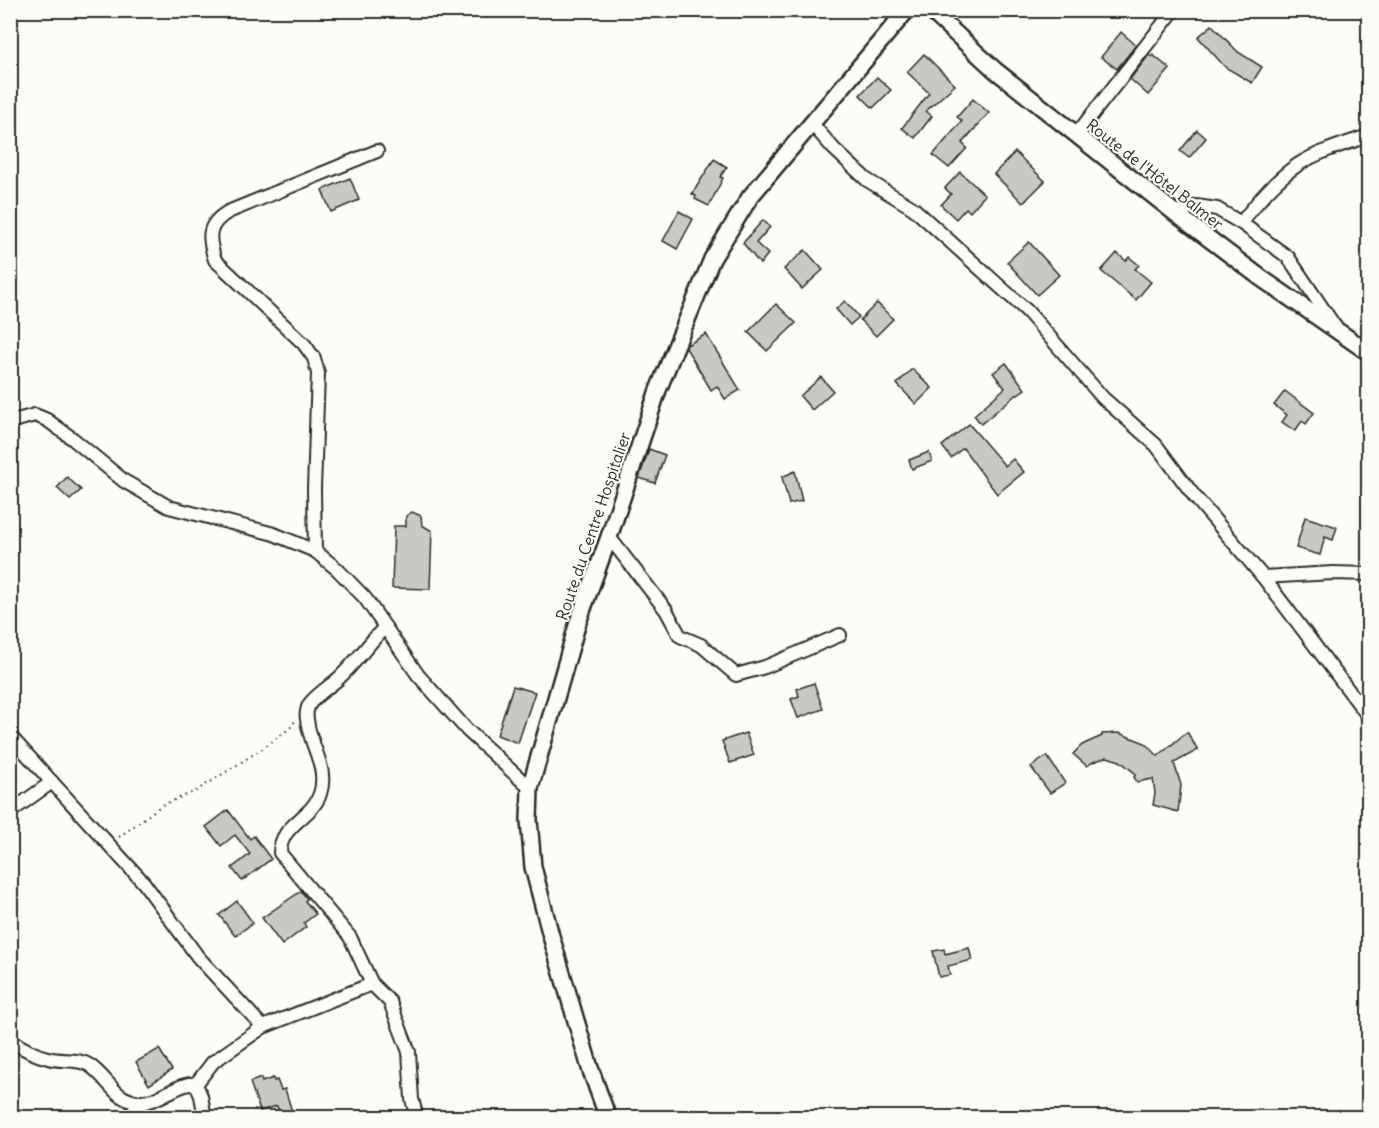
<svg xmlns="http://www.w3.org/2000/svg" width="1379" height="1128" font-family="Delius,sans-serif">
<style>
.building{fill:#c9c8c4;stroke:#2b2b2b;stroke-width:1.5}
.lines{fill:none;stroke-linecap:round;stroke-linejoin:round}
.minor-casing{stroke:#2b2b2b;stroke-width:16}
.tertiary-casing{stroke:#2b2b2b;stroke-width:20}
.path{stroke:#2b2b2b;stroke-width:2;stroke-dasharray:1.5 4.5;stroke-linecap:butt}
.minor{stroke:#fdfcf7;stroke-width:12}
.tertiary{stroke:#fdfcf7;stroke-width:15}
.labels{text-anchor:middle;dominant-baseline:central;stroke-width:4.5;stroke-linejoin:round;paint-order:stroke}
.street-label{font-size:16px;fill:#2b2b2b;stroke:#fdfcf7}
</style>
<rect width="100%" height="100%" fill="#fdfcf7"/>
<filter id="ink" filterUnits="userSpaceOnUse"><feTurbulence type="fractalNoise" baseFrequency=".0167" numOctaves="2"/><feDisplacementMap in="SourceGraphic" scale="12" xChannelSelector="R" yChannelSelector="G"/><feConvolveMatrix kernelMatrix="1 2 1 2 8 2 1 2 1" color-interpolation-filters="sRGB"/></filter>
<g filter="url(#ink)">
<!-- building -->
<g class="building">
<polygon points="1212,25 1238,52 1262,67 1252,83 1225,67 1198,37"/>
<polygon points="1121,32 1136,45 1117,69 1101,57"/>
<polygon points="924,54 955,85 926,111 932,116 915,138 902,128 929,93 907,72"/>
<polygon points="1149,55 1152,57 1153,55 1170,69 1148,95 1130,79"/>
<polygon points="877,77 891,90 873,108 860,95"/>
<polygon points="973,99 989,113 962,143 967,148 949,168 933,155 962,121 957,117"/>
<polygon points="1197,130 1206,138 1189,158 1180,151"/>
<polygon points="1015,152 1045,181 1023,203 994,174"/>
<polygon points="714,159 727,167 720,177 723,178 709,206 695,199 696,196 692,194"/>
<polygon points="960,172 985,195 970,212 966,208 956,219 941,205 951,194 945,188"/>
<polygon points="350,178 359,200 331,212 322,190"/>
<polygon points="679,211 693,219 677,249 663,241"/>
<polygon points="763,220 770,227 756,243 768,254 760,264 743,243"/>
<polygon points="1029,242 1059,275 1037,295 1007,262"/>
<polygon points="805,250 823,270 802,289 784,269"/>
<polygon points="1117,253 1126,261 1129,257 1139,265 1135,269 1151,282 1136,300 1101,271"/>
<polygon points="845,301 859,317 850,325 836,309"/>
<polygon points="877,303 893,319 876,336 860,320"/>
<polygon points="776,304 796,323 767,351 748,332"/>
<polygon points="706,334 740,390 725,399 717,386 711,390 686,348 687,345"/>
<polygon points="1006,363 1025,389 1012,398 981,424 974,415 1005,388 993,373"/>
<polygon points="912,369 932,388 916,404 897,384"/>
<polygon points="821,377 833,391 812,410 800,396"/>
<polygon points="1285,391 1314,413 1306,424 1302,421 1295,431 1282,422 1287,415 1274,405"/>
<polygon points="969,424 1005,466 1013,459 1024,472 997,494 963,448 951,458 942,446"/>
<polygon points="649,449 665,455 655,483 639,478"/>
<polygon points="929,452 932,461 912,469 909,460"/>
<polygon points="795,471 802,501 789,504 782,477"/>
<polygon points="67,477 81,490 70,500 57,488"/>
<polygon points="412,512 421,516 422,525 432,531 430,589 392,588 394,526 406,526 406,516"/>
<polygon points="1305,517 1337,527 1333,540 1325,537 1320,555 1296,548"/>
<polygon points="814,683 823,709 798,718 791,699 799,696 797,689"/>
<polygon points="513,686 535,692 518,743 497,735"/>
<polygon points="1187,732 1198,750 1174,763 1181,785 1178,812 1153,805 1155,793 1153,779 1137,782 1134,777 1136,774 1120,761 1107,757 1093,762 1087,766 1073,754 1082,745 1102,736 1102,734 1119,733 1145,743 1158,756"/>
<polygon points="746,733 754,755 730,763 722,741"/>
<polygon points="1047,756 1065,783 1050,793 1031,767"/>
<polygon points="228,810 250,839 254,836 271,859 242,881 232,868 250,854 235,835 221,846 206,827"/>
<polygon points="301,891 307,899 305,901 316,914 304,923 306,927 282,945 262,918"/>
<polygon points="237,901 253,923 235,936 219,915"/>
<polygon points="969,948 972,960 948,966 950,975 939,977 933,951 944,949 945,954"/>
<polygon points="159,1049 172,1070 149,1085 136,1062"/>
<polygon points="261,1078 262,1082 273,1078 274,1081 277,1080 281,1090 285,1089 294,1118 281,1118 277,1106 260,1111 250,1082"/>
</g>
<g class="lines">
<defs>
<g id="minor">
<polyline points="811,123 834,149 867,180 913,208 1027,311 1103,398 1156,445 1195,497 1263,577 1368,716"/>
<polyline points="1076,135 1174,10"/>
<polyline points="1175,213 1196,206 1217,209 1241,223 1288,257 1336,328"/>
<path d="M1241,223C1258,201 1276,179 1299,164C1320,151 1345,144 1368,136"/>
<polyline points="10,422 35,415 47,420 73,439 124,481 169,507 274,534 315,551 337,569 365,598 418,675 467,730 530,788"/>
<polyline points="609,537 666,610 680,636 701,645 736,675 765,667 840,635"/>
<path d="M315,551L314,489L318,373L314,358L304,344L215,260C208,238 206,225 228,212L377,151"/>
<polyline points="1263,577 1333,573 1368,574"/>
<path d="M385,627C369,643 356,662 339,678C332,685 313,697 309,705C307,708 306,716 307,719C309,745 329,767 320,794C312,818 280,824 280,853L350,937L372,984L390,1002L409,1052L412,1099L417,1118"/>
<polyline points="10,736 144,883 198,957 263,1027"/>
<polyline points="10,812 52,782"/>
<path d="M10,1040C22,1048 34,1055 48,1058C61,1062 78,1058 89,1065C109,1078 114,1101 140,1102C159,1103 179,1081 196,1084"/>
<polyline points="196,1084 213,1062 263,1027 372,984"/>
<polyline points="196,1084 201,1096 205,1118"/>
<polyline points="126,1118 144,1102"/>
</g>
<g id="tertiary">
<polyline points="930,10 995,70 1175,213 1261,278 1368,352"/>
<polyline points="608,1118 590,1068 551,936 533,867 529,820 530,788 578,622 609,537 658,390 712,259 750,197 907,10"/>
</g>
</defs>
<!-- minor casing -->
<use href="#minor" class="minor-casing"/>
<!-- tertiary casing -->
<use href="#tertiary" class="tertiary-casing"/>
<!-- path -->
<polyline class="path" points="119,837 162,805 196,791 262,749 290,728 296,720"/>
<!-- minor -->
<use href="#minor" class="minor"/>
<!-- tertiary -->
<use href="#tertiary" class="tertiary"/>
</g>
</g>
<g class="labels">
<!-- street labels -->
<g class="street-label">
<text transform="translate(1155 174) rotate(38)">Route de l'Hôtel Balmer</text>
<text transform="translate(593 526) rotate(-71)">Route du Centre Hospitalier</text>
</g>
</g>
<!-- margin -->
<rect width="1379" height="1128" fill="none" stroke="#fdfcf7" stroke-width="36"/>
<rect x="18" y="18" width="1343" height="1092" fill="none" stroke="#2b2b2b" stroke-width="2" filter="url(#ink)"/>
</svg>
